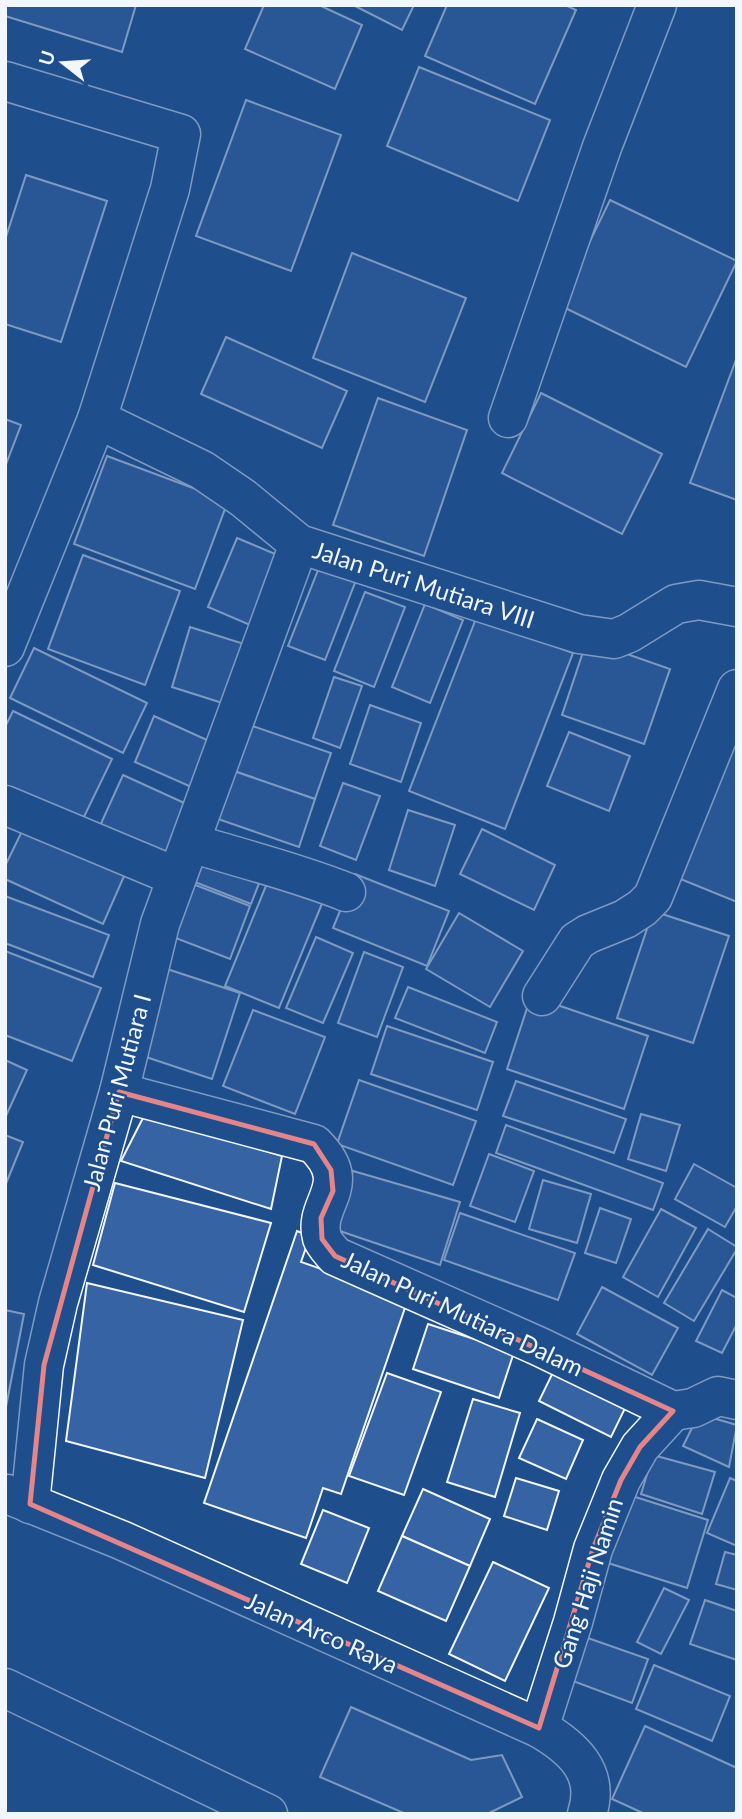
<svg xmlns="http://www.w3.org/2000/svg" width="742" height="1819" font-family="Lato,sans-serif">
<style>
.building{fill:#3563a3;stroke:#f2f6ff;stroke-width:2}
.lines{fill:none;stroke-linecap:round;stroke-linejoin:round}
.minor-casing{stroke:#f2f6ff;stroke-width:41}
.minor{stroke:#1f4e8c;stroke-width:38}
.marked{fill:none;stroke:#e38589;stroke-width:5;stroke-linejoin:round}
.labels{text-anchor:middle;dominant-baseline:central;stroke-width:5;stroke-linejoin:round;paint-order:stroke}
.street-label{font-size:24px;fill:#f2f6ff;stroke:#1f4e8c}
</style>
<rect width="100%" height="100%" fill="#1f4e8c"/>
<!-- building -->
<g class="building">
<polygon points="5,5 136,5 122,52 5,16"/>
<polygon points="264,5 319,5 362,25 335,89 245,49"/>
<polygon points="353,5 414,5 402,30"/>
<polygon points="447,5 565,5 576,10 535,104 425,56"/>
<polygon points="419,67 550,120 518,201 387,146"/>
<polygon points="246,100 341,135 291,271 196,236"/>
<polygon points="26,175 107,201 61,342 5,324 5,240"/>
<polygon points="610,200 737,261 686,367 559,305"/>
<polygon points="352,253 466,298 425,402 313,358"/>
<polygon points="226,337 347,391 322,448 201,394"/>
<polygon points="737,357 737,500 690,483"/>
<polygon points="541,393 662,454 622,534 502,473"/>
<polygon points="378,398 467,430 424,556 333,525"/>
<polygon points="5,419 21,425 5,467"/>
<polygon points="107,456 228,501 195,589 74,544"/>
<polygon points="237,538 280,556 250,625 208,607"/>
<polygon points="83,555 180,591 145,685 48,649"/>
<polygon points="322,560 358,575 325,660 288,646"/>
<polygon points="365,592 405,607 374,687 334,671"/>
<polygon points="425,604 463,620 430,703 392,687"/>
<polygon points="477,616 573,653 505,829 409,791"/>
<polygon points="190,627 257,648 238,708 172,687"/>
<polygon points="587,640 670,669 644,744 562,715"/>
<polygon points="34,648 147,703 123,753 10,698"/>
<polygon points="334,677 362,686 340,748 313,738"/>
<polygon points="370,705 421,723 401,782 350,764"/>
<polygon points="13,711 112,759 81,823 5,787 5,727"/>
<polygon points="154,716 218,745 198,790 135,762"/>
<polygon points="244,723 331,753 315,799 228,769"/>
<polygon points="737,725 737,902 673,876"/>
<polygon points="569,732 630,756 609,811 547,786"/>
<polygon points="228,769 315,799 299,847 212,817"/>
<polygon points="123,775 191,806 167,861 98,830"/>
<polygon points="343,783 380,796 356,860 320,846"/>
<polygon points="408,810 455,825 435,886 389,870"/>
<polygon points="24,827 125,874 103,924 5,879 5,866"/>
<polygon points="482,829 555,865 534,910 460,874"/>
<polygon points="193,847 263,873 251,904 182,877"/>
<polygon points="272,871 326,894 279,1008 225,986"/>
<polygon points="355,874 449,911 427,966 333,928"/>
<polygon points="180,879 250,906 230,959 160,932"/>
<polygon points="5,896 109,935 93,977 5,943"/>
<polygon points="653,911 729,936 693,1043 617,1018"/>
<polygon points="459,913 523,951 490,1007 426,969"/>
<polygon points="316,937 353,953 323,1023 286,1008"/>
<polygon points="5,951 101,988 72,1061 5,1035"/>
<polygon points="364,952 403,967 377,1037 338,1023"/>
<polygon points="161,967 240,993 212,1079 134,1053"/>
<polygon points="408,987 497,1022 485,1053 395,1018"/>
<polygon points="531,996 648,1036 624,1109 507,1069"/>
<polygon points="253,1010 325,1037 295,1114 223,1086"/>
<polygon points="387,1026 493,1062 477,1110 371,1074"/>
<polygon points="5,1060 27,1070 5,1118"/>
<polygon points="359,1080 476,1121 453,1185 337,1144"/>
<polygon points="516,1081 626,1119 614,1153 503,1116"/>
<polygon points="145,1114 282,1156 271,1209 121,1161"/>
<polygon points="641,1114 680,1125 666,1171 628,1159"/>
<polygon points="506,1125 663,1183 653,1210 496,1153"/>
<polygon points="5,1135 23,1142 5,1186"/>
<polygon points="489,1154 534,1171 515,1222 470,1206"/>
<polygon points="694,1164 737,1188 737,1206 725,1227 675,1199"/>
<polygon points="353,1171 460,1202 440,1265 334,1229"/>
<polygon points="543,1180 591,1194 577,1243 529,1229"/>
<polygon points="115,1183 271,1223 244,1312 93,1265"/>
<polygon points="600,1208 631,1219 616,1263 585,1253"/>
<polygon points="661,1209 696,1228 658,1297 623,1277"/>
<polygon points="460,1213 575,1253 558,1300 444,1260"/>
<polygon points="708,1229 737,1247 737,1249 694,1321 664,1303"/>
<polygon points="297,1231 310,1236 301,1262 408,1299 341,1494 323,1488 306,1538 204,1503"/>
<polygon points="87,1283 243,1320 205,1478 66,1441"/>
<polygon points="602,1287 678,1328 652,1375 577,1334"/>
<polygon points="722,1290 737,1298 737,1324 722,1353 696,1341"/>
<polygon points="5,1310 24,1314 5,1412"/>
<polygon points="428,1324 514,1352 499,1398 413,1369"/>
<polygon points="559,1360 631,1396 611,1437 539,1401"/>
<polygon points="387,1373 441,1392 404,1495 349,1476"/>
<polygon points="473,1399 520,1413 495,1497 447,1482"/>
<polygon points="699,1414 737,1425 729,1467 683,1446"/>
<polygon points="537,1419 583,1440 566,1479 519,1458"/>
<polygon points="653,1455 715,1472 702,1514 641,1494"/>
<polygon points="516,1478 559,1491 547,1530 504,1516"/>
<polygon points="730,1478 737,1481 737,1546 707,1533"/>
<polygon points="423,1489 490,1519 470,1566 402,1536"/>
<polygon points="629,1495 708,1520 687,1588 608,1563"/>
<polygon points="323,1510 369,1528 347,1583 301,1564"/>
<polygon points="402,1536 470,1566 446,1621 378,1591"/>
<polygon points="725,1552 737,1555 737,1590 716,1584"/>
<polygon points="493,1562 549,1588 505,1681 449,1654"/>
<polygon points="664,1588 689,1600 661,1654 637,1642"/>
<polygon points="705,1600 737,1611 737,1660 690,1644"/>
<polygon points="585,1637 648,1659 632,1703 570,1680"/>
<polygon points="654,1665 730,1696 712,1741 636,1709"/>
<polygon points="351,1707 471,1760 502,1755 522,1797 487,1814 406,1814 320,1777"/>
<polygon points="645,1726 737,1768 737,1808 734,1814 645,1814 612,1799"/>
</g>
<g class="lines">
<defs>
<g id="minor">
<polyline points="5,81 181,134 170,189 97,419 202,470 243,498 299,544 579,634 614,639 629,633 676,604 699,600 737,607"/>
<polyline points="508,418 602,147 657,5"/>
<polyline points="5,647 97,419"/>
<polyline points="5,805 177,877"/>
<path d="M191,843C243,859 296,872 346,892"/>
<polyline points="542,996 577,941 588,934 625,919 642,908 653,897 737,689"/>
<path d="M119,1092L314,1144C357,1186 312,1202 322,1238C324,1244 331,1251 335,1256L538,1346L673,1411L693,1408L718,1396L737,1400"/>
<path d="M7,1494L121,1540L539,1728C572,1747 601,1772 587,1814"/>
<polyline points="30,1504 44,1365 58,1303 119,1092 160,924 299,544"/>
<polyline points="5,1688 268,1814"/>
<polyline points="539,1728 573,1622 593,1549 621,1480 640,1447 673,1411"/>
</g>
</defs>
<!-- minor casing -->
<use href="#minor" class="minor-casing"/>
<!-- minor -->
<use href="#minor" class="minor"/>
</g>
<!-- marked area -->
<path d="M0 0H742V1819H0ZM119,1092L314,1144L331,1170L333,1191L321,1218L322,1239L335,1256L673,1411L640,1447L621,1480L593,1549L539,1728L30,1504L44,1365Z" fill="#1f4e8c" fill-opacity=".55" fill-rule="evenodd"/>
<path class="marked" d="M119,1092L314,1144L331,1170L333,1191L321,1218L322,1239L335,1256L673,1411L640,1447L621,1480L593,1549L539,1728L30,1504L44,1365Z"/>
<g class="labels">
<!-- street labels -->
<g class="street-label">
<text transform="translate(424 584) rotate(18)">Jalan Puri Mutiara VIII</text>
<text transform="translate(116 1092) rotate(-75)">Jalan Puri Mutiara I</text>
<text transform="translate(463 1313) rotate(25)">Jalan Puri Mutiara Dalam</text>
<text transform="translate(587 1583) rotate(-72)">Gang Haji Namin</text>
<text transform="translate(322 1632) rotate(24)">Jalan Arco Raya</text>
</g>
</g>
<!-- border -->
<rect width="742" height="1819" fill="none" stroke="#f2f6ff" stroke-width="14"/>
<!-- north arrow -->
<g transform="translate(63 63) rotate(287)" stroke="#1f4e8c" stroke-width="5" paint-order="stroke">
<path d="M0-5L12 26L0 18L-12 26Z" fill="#f2f6ff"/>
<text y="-10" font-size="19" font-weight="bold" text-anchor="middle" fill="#f2f6ff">U</text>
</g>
</svg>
